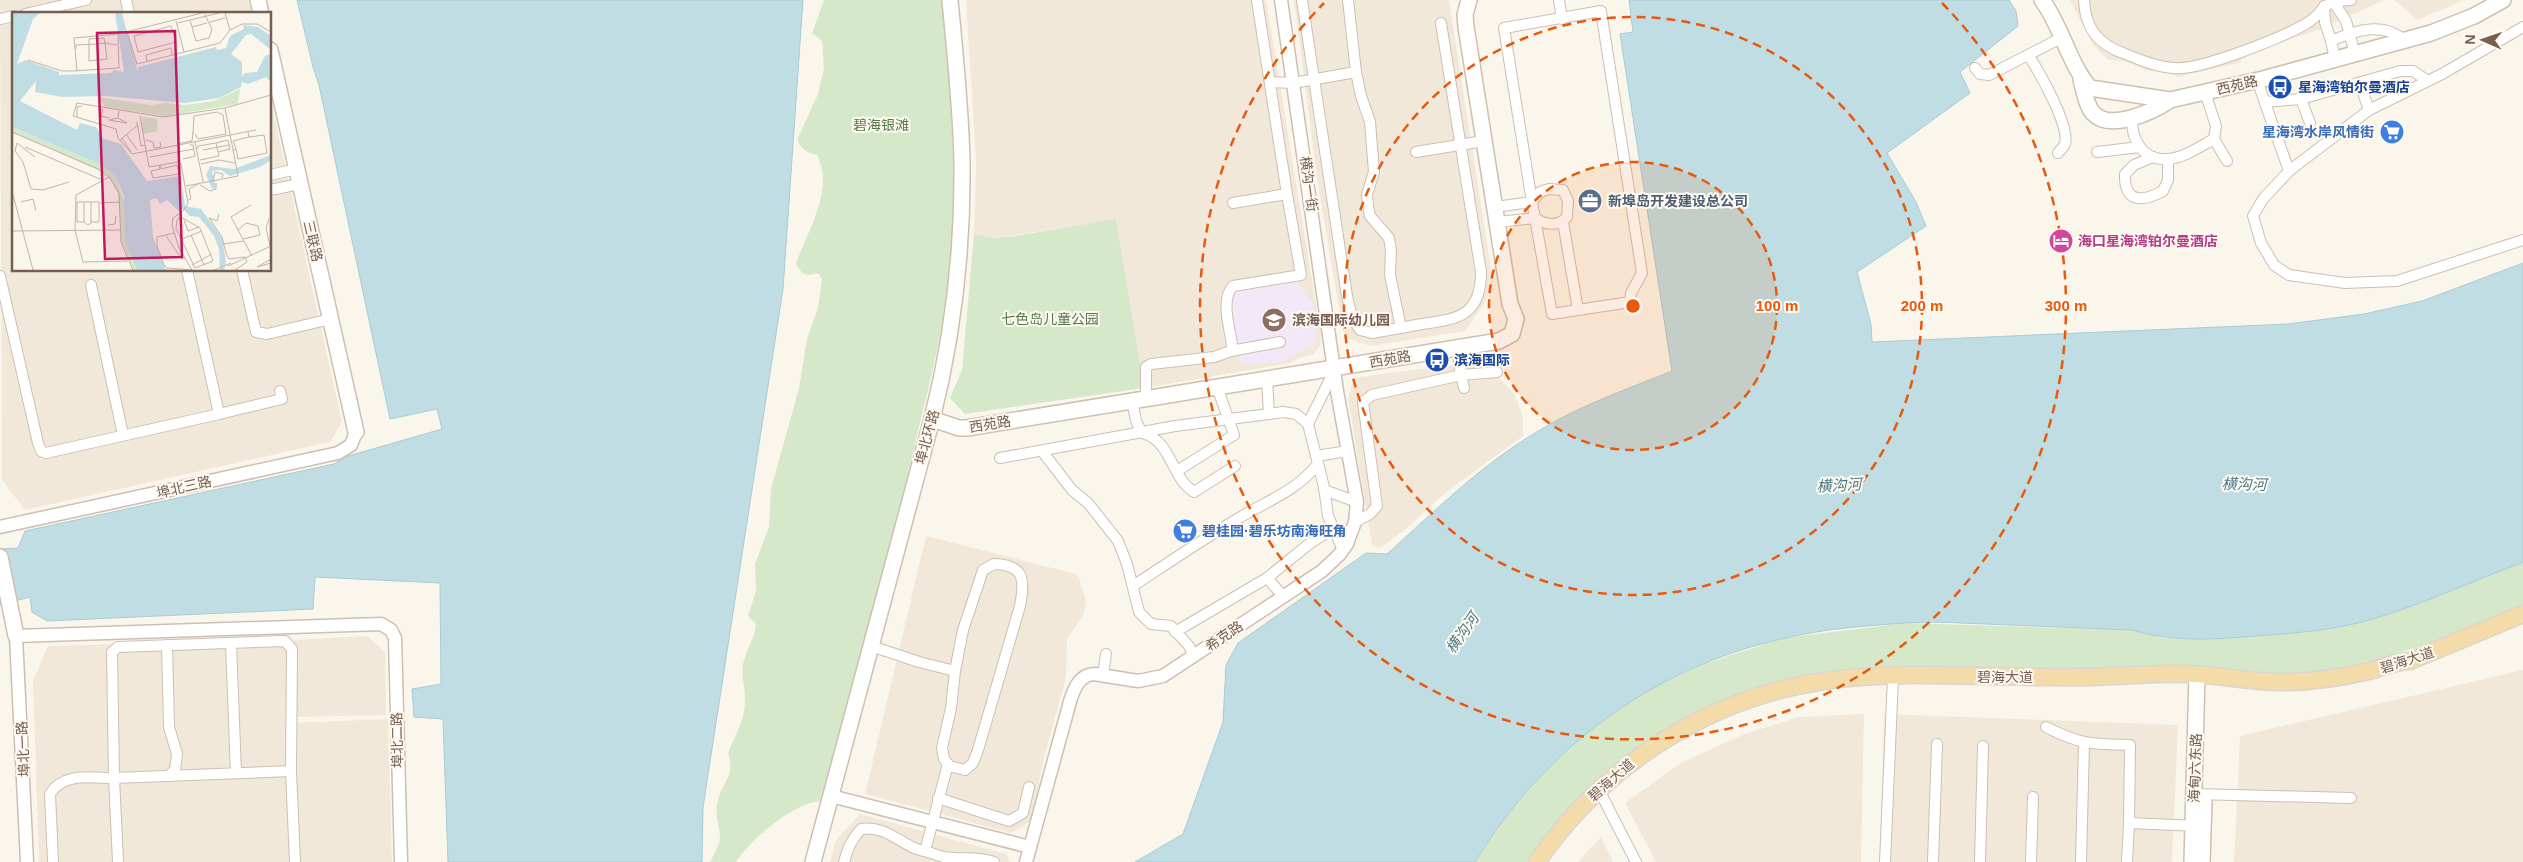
<svg xmlns="http://www.w3.org/2000/svg" width="2523" height="862" font-family="Helvetica,'Noto Sans SC',sans-serif">
<style>
.residential{fill:#f2e8da}
.education{fill:#f3e8f8}
.green{fill:#d5e9ca}
.water{fill:#c1dde4;stroke:#a8ccd5}
.lines{fill:none;stroke-linecap:round;stroke-linejoin:round}
.minor-casing{stroke:#cdbfb2;stroke-width:12}
.tertiary-casing{stroke:#cdbfb2;stroke-width:15}
.secondary-casing{stroke:#cfbfaf;stroke-width:18}
.primary-casing{stroke:#dbd5d2;stroke-width:19}
.minor{stroke:#fff;stroke-width:10}
.tertiary{stroke:#fff;stroke-width:12}
.secondary{stroke:#fff;stroke-width:15}
.primary{stroke:#f4dcaa;stroke-width:16}
.ring{fill:none;stroke:#e8590c;stroke-width:2.5;stroke-dasharray:9 6}
.labels{text-anchor:middle;dominant-baseline:central;stroke-width:4;stroke-linejoin:round;paint-order:stroke}
.street-label{font-size:14px;fill:#755f50;stroke:#fefaf2}
.transit-label{font-size:14px;font-weight:bold;fill:#164399;stroke:#fefaf2;text-anchor:start}
.park-label{font-size:14px;fill:#547948;stroke:#fefaf2}
.shop-label{font-size:14px;font-weight:bold;fill:#366cbe;stroke:#fefaf2;text-anchor:end}
.service-label{font-size:14px;font-weight:bold;fill:#4e5e75;stroke:#fefaf2;text-anchor:start}
.hotel-label{font-size:14px;font-weight:bold;fill:#b23c85;stroke:#fefaf2;text-anchor:start}
.education-label{font-size:14px;font-weight:bold;fill:#785e54;stroke:#fefaf2;text-anchor:start}
.water-label{font-size:15px;font-style:italic;fill:#4b7a86;stroke:#fefaf2}
.inset-road{fill:none;stroke:#c1b5a8;stroke-width:1}
.view{fill:#c2185b;fill-opacity:0.15;stroke:#c2185b;stroke-width:2.5}
.inset-edge{fill:none;stroke:#755f50;stroke-width:2.5}
.centre{fill:#e8590c;stroke:#fefaf2;stroke-width:2.5}
.ring-label{font-size:15px;text-anchor:middle;font-weight:bold;fill:#e8590c;stroke:#fefaf2;stroke-width:4;stroke-linejoin:round;paint-order:stroke}
</style>
<rect width="100%" height="100%" fill="#fbf6eb"/>
<!-- residential -->
<g class="residential">
<polygon points="0,0 248,0 252,14 14,14 14,270 270,270 270,97 342,422 330,442 25,510 2,480"/>
<polygon points="966,0 1266,0 1321,335 1320,346 1314,354 1299,358 1291,363 1144,388 1116,220 994,238 974,234 976,161"/>
<polygon points="1294,0 1449,0 1494,289 1465,331 1370,346 1344,337 1318,185"/>
<polygon points="2070,0 2384,0 2320,29 2244,55 2239,63 2178,77 2169,73 2145,70 2125,61 2108,60 2093,45"/>
<polygon points="2394,0 2464,0 2418,20"/>
<polygon points="1483,361 1515,395 1523,417 1523,436 1446,492 1407,528 1380,548 1372,545 1348,398 1353,382 1359,377"/>
<polygon points="926,536 1076,574 1079,578 1085,597 1086,606 1082,617 1067,639 1066,678 1045,754 1031,821 1011,833 865,794"/>
<polygon points="367,636 385,652 386,715 296,717 294,640"/>
<polygon points="290,639 290,723 388,719 392,862 39,862 33,681 48,646"/>
<polygon points="2523,670 2523,862 2234,862 2240,736"/>
<polygon points="1864,714 1861,862 1656,862 1625,803 1681,763 1742,735 1798,717"/>
<polygon points="1884,714 2178,725 2172,862 1880,862"/>
<polygon points="860,814 1006,854 1010,862 830,862 836,840"/>
<polygon points="1601,837 1613,862 1578,862"/>
</g>
<!-- education -->
<polygon class="education" points="1289,282 1298,283 1313,303 1317,338 1314,345 1283,361 1247,365 1240,362 1237,353 1230,295 1233,292 1262,285"/>
<!-- green -->
<g class="green">
<path d="M824,0H943C950,92 959,186 949,279C943,329 931,378 919,427C891,553 853,676 824,801C796,800 750,840 736,862H710C714,854 720,845 720,836C719,825 715,817 717,805C721,781 736,779 728,753C735,736 746,718 745,698C745,686 741,676 743,664C746,650 755,638 756,624L748,616L756,591L755,564L769,527L771,489L799,388L807,339L818,308L822,279L818,273L810,275L802,273L796,264C807,231 835,190 817,155C807,153 802,150 797,140L818,94L824,68L822,41L812,33Z"/>
<polygon points="1116,219 1144,388 965,414 950,398 962,370 974,234 994,238 1015,236"/>
<polygon points="2523,560 2523,613 2493,625 2304,681 2148,674 1784,689 1691,724 1615,775 1538,862 1475,862 1503,820 1551,764 1612,712 1641,694 1701,665 1782,638 1906,623 2132,630 2164,638 2219,639 2314,631"/>
</g>
<!-- water -->
<g class="water">
<polygon points="297,0 803,0 783,289 703,807 702,862 448,862 443,719 414,717 412,689 441,684 440,583 315,577 313,609 47,621 32,612 30,597 0,605 0,549 18,548 25,531 334,464 345,457 442,429 437,409 390,419 319,85 313,67"/>
<path d="M1629,0H2009L2016,11L2018,26L1960,72L1970,93L1887,153L1916,202L1926,226L1857,272L1871,324L1872,342L2288,324L2364,314L2422,301L2523,263V562C2470,582 2417,607 2362,622C2322,632 2282,634 2242,637C2205,640 2168,641 2132,630C2083,628 2034,626 1985,624C1958,623 1931,621 1905,623C1864,626 1821,629 1781,639C1651,669 1545,748 1475,862H1135L1183,834L1223,722L1226,665L1238,643L1366,553L1387,554C1436,510 1483,463 1540,430C1581,405 1628,389 1672,371L1620,34L1633,32Z"/>
</g>
<g class="lines">
<defs>
<g id="minor">
<polyline points="126,0 129,14"/>
<polyline points="1257,0 1287,194"/>
<path d="M1302,0L1347,296L1352,317L1360,330L1372,333C1389,330 1406,327 1422,324C1458,319 1481,316 1481,272L1441,23"/>
<polyline points="1348,0 1356,72 1361,96 1370,122 1374,172 1367,194 1368,206 1370,216 1389,238 1391,250 1390,275 1401,328"/>
<polyline points="1559,0 1562,19"/>
<path d="M2084,0C2085,28 2098,44 2123,53C2140,60 2157,67 2174,68C2200,71 2280,38 2304,25C2329,11 2315,2 2351,0"/>
<polyline points="2333,1 2346,21 2355,54"/>
<polyline points="2324,6 2325,22 2331,41"/>
<polyline points="25,14 86,0"/>
<polyline points="0,19 14,16"/>
<path d="M2029,56C2039,72 2070,125 2065,144C2064,147 2060,150 2058,153"/>
<path d="M2335,59L2331,41C2356,30 2384,21 2405,41"/>
<polyline points="1975,68 1980,74 1989,75 2061,38"/>
<polyline points="2257,80 2289,171 2263,199 2253,216 2261,243 2274,265 2289,275 2345,283 2397,281 2523,240"/>
<polyline points="1270,82 1293,83 1356,72"/>
<polyline points="2360,84 2369,110"/>
<polyline points="2301,99 2310,123"/>
<polyline points="2265,102 2301,99 2400,71 2413,71 2428,81"/>
<path d="M2132,117C2131,139 2142,161 2168,159C2184,158 2201,146 2214,139L2216,126L2205,92"/>
<polyline points="2214,139 2227,161"/>
<polyline points="1416,152 1484,141"/>
<polyline points="2097,152 2140,147"/>
<path d="M2153,157L2134,165L2125,174C2124,202 2141,203 2163,191L2168,180V159"/>
<polyline points="2289,171 2369,110 2442,74 2523,27"/>
<polyline points="270,175 297,169"/>
<path d="M1549,189L1563,190L1568,201L1567,217C1558,227 1545,225 1535,218L1532,202L1540,192Z"/>
<polyline points="270,190 300,184"/>
<polyline points="1495,207 1532,202 1504,28 1601,11 1642,273 1631,293 1630,302 1552,314 1535,218 1498,222"/>
<polyline points="1563,222 1578,310"/>
<polyline points="242,270 256,332 267,334 331,319"/>
<polyline points="0,276 38,443 41,451 46,453 219,414 187,270"/>
<polyline points="91,285 123,435"/>
<polyline points="1231,351 1280,342"/>
<polyline points="1464,388 1461,375 1497,372"/>
<path d="M1146,399V367L1151,364L1214,357L1231,351L1232,345C1230,328 1220,300 1233,286L1301,275L1287,194L1233,203"/>
<path d="M1132,400L1136,421L1142,433C1172,440 1170,477 1194,492L1235,466"/>
<polyline points="219,414 282,399 280,391"/>
<polyline points="1269,414 1283,412 1296,414 1308,424 1324,487 1328,516 1343,550"/>
<polyline points="1308,424 1335,369"/>
<polyline points="1042,451 1072,490 1088,503 1118,541 1127,564 1139,612 1151,624 1171,626 1189,646 1194,656"/>
<polyline points="1316,456 1348,451"/>
<polyline points="1000,458 1175,426 1269,414 1267,379"/>
<polyline points="1177,471 1234,435 1217,387"/>
<polyline points="1324,490 1357,502"/>
<polyline points="1355,522 1370,514 1377,506 1363,402 1372,395 1461,375 1457,348"/>
<polyline points="1267,578 1283,596"/>
<path d="M1133,586C1168,563 1203,539 1239,518C1267,501 1296,491 1317,465"/>
<polyline points="1175,632 1267,578 1309,544 1332,529"/>
<polyline points="231,643 236,773"/>
<polyline points="167,645 169,727 177,754 175,770 168,776"/>
<path d="M871,646L919,662L955,671L963,630L983,570L994,564C1025,565 1025,580 1020,606L978,750L973,763L965,770L949,766L944,759L942,748L951,708L955,671"/>
<polyline points="1103,675 1106,654"/>
<path d="M2046,727C2081,745 2092,744 2130,745L2129,823L2198,826"/>
<polyline points="1601,794 1636,862"/>
<polyline points="2195,794 2351,798"/>
<polyline points="938,798 1009,821 1023,813 1029,787"/>
<polyline points="925,851 948,764"/>
<path d="M53,862L50,794C63,772 92,778 114,778L112,652L118,647L285,641L292,649L291,771"/>
<polyline points="118,862 114,778 291,771 295,862"/>
<path d="M844,862C848,848 851,840 861,829C884,826 895,839 914,848C923,851 932,853 940,856C959,861 974,855 994,862"/>
<polyline points="1885,862 1893,677"/>
<polyline points="1933,862 1937,744"/>
<polyline points="1980,862 1983,746"/>
<polyline points="2031,862 2033,797"/>
<polyline points="2081,862 2084,744"/>
<polyline points="2127,862 2129,823"/>
</g>
<g id="tertiary">
<polyline points="0,527 338,453 351,445 356,432"/>
<polyline points="831,796 1030,847"/>
<polyline points="27,862 16,636 381,624 391,630 395,638 401,862"/>
<path d="M1026,862L1071,698C1075,687 1080,675 1094,674L1138,681L1163,676L1322,571L1339,555L1347,544L1355,522L1357,502L1337,391L1281,0"/>
</g>
<g id="secondary">
<polyline points="258,0 261,14"/>
<path d="M2042,0C2062,27 2068,62 2090,88L2170,100L2263,79L2431,33L2474,16L2503,0"/>
<polyline points="270,50 356,432"/>
<path d="M2081,80C2084,90 2086,105 2093,113C2110,132 2154,111 2170,100"/>
<polyline points="932,419 959,428 967,428 1499,341 1512,334 1516,319 1510,304 1466,27 1465,15 1469,0"/>
<polyline points="0,557 16,636"/>
<path d="M813,862L932,419C953,336 963,249 962,163C961,108 955,54 950,0"/>
<polyline points="2192,862 2197,674"/>
<polyline points="2202,862 2204,801"/>
</g>
<path id="primary" d="M1537,862C1603,766 1707,698 1824,681C1892,671 1967,676 2036,677C2061,677 2086,678 2111,676C2143,675 2174,672 2206,675C2231,677 2255,682 2281,682C2311,682 2340,678 2369,671C2383,668 2396,661 2410,661L2523,614"/>
</defs>
<!-- minor casing -->
<use href="#minor" class="minor-casing"/>
<!-- tertiary casing -->
<use href="#tertiary" class="tertiary-casing"/>
<!-- secondary casing -->
<use href="#secondary" class="secondary-casing"/>
<!-- primary casing -->
<use href="#primary" class="primary-casing"/>
<!-- minor -->
<use href="#minor" class="minor"/>
<!-- tertiary -->
<use href="#tertiary" class="tertiary"/>
<!-- secondary -->
<use href="#secondary" class="secondary"/>
<!-- primary -->
<use href="#primary" class="primary"/>
</g>
<!-- distance rings -->
<circle cx="1633" cy="306" r="144" fill="#e8590c" fill-opacity=".12"/>
<g class="ring">
<circle cx="1633" cy="306" r="144"/>
<circle cx="1633" cy="306" r="289"/>
<path d="M1942 3A433 433 0 1 1 1324 3"/>
</g>
<!-- icons -->
<defs>
<symbol id="bus-disc" viewBox="-11 -11 22 22"><circle r="9.5" fill="#1a4fb4" stroke="#fefaf2"/><path d="M-5-6H5V4H4V6H2V4H-2V6H-4V4H-5ZM-3.5-4V0h7V-4ZM-3.5 1.2v1.5H-2V1.2ZM2 1.2v1.5H3.5V1.2Z" fill="#fff"/></symbol>
<symbol id="supermarket-disc" viewBox="-11 -11 22 22"><circle r="9.5" fill="#3f7fe0" stroke="#fefaf2"/><path d="M-6-5.5h2.5l.6 2H6L4.5 2H-2.5L-4.4-4H-6ZM-1.5 3.2a1.3 1.3 0 1 0 .1 0ZM3 3.2a1.3 1.3 0 1 0 .1 0Z" fill="#fff"/></symbol>
<symbol id="office-disc" viewBox="-11 -11 22 22"><circle r="9.5" fill="#5c6f8a" stroke="#fefaf2"/><path d="M-6-3h4V-5.5h4V-3h4V5H-6ZM-1-4.5V-3h2v-1.5ZM-6 0V1H6V0Z" fill="#fff"/></symbol>
<symbol id="hotel-disc" viewBox="-11 -11 22 22"><circle r="9.5" fill="#d1479c" stroke="#fefaf2"/><path d="M-6-4.5h1.5V1H6V5H4.5V3h-9V5H-6ZM-4 0a1.8 1.8 0 1 1 3.6 0ZM.5 0V-2.5h3Q6-2.5 6 0Z" fill="#fff"/></symbol>
<symbol id="school-disc" viewBox="-11 -11 22 22"><circle r="9.5" fill="#8d6e63" stroke="#fefaf2"/><path d="M0-5L7-2L0 1L-7-2ZM-4 1L0 2.5L4 1V4Q0 6-4 4Z" fill="#fff"/></symbol>
</defs>
<g fill-rule="evenodd">
<use href="#bus-disc" x="2266" y="73" width="28" height="28"/>
<use href="#supermarket-disc" x="2378" y="118" width="28" height="28"/>
<use href="#office-disc" x="1576" y="187" width="28" height="28"/>
<use href="#hotel-disc" x="2047" y="227" width="28" height="28"/>
<use href="#school-disc" x="1260" y="306" width="28" height="28"/>
<use href="#bus-disc" x="1423" y="346" width="28" height="28"/>
<use href="#supermarket-disc" x="1171" y="517" width="28" height="28"/>
</g>
<g class="labels">
<!-- street labels -->
<g class="street-label">
<text transform="translate(2237 85) rotate(-13)">西苑路</text>
<text transform="translate(1309 184) rotate(82)">横沟一街</text>
<text transform="translate(313 241) rotate(77)">三联路</text>
<text transform="translate(1390 359) rotate(-10)">西苑路</text>
<text transform="translate(990 424) rotate(-9)">西苑路</text>
<text transform="translate(927 437) rotate(-75)">埠北环路</text>
<text transform="translate(184 487) rotate(-13)">埠北三路</text>
<text transform="translate(1224 636) rotate(-34)">希克路</text>
<text transform="translate(2407 660) rotate(-18)">碧海大道</text>
<text x="2005" y="677">碧海大道</text>
<text transform="translate(397 740) rotate(-91)">埠北二路</text>
<text transform="translate(23 749) rotate(-93)">埠北一路</text>
<text transform="translate(2195 768) rotate(-88)">海甸六东路</text>
<text transform="translate(1611 780) rotate(-41)">碧海大道</text>
</g>
<!-- transit labels -->
<g class="transit-label">
<text x="2298" y="87">星海湾铂尔曼酒店</text>
<text x="1454" y="360">滨海国际</text>
</g>
<!-- park labels -->
<g class="park-label">
<text x="881" y="125">碧海银滩</text>
<text x="1050" y="319">七色岛儿童公园</text>
</g>
<!-- shop labels -->
<g class="shop-label">
<text x="2374" y="132">星海湾水岸风情街</text>
<text x="1202" y="531" text-anchor="start">碧桂园·碧乐坊南海旺角</text>
</g>
<!-- service labels -->
<g class="service-label">
<text x="1608" y="201">新埠岛开发建设总公司</text>
</g>
<!-- hotel labels -->
<g class="hotel-label">
<text x="2078" y="241">海口星海湾铂尔曼酒店</text>
</g>
<!-- education labels -->
<g class="education-label">
<text x="1292" y="320">滨海国际幼儿园</text>
</g>
<!-- water labels -->
<g class="water-label">
<text transform="translate(2244 484) rotate(1)">横沟河</text>
<text transform="translate(1839 485) rotate(-3)">横沟河</text>
<text transform="translate(1462 633) rotate(-55)">横沟河</text>
</g>
</g>
<!-- overview -->
<g transform="translate(12 12)">
<rect width="259" height="259" fill="#fbf6eb"/>
<path d="M228,77L226,92L153,104L93,95L86,85L139,93L153,91L173,93L202,89ZM130,105L145,107L146,119L131,122ZM0,115L90,153L104,165L113,191V228L125,258H121L109,227L106,181L95,162L0,120Z" fill="#d5e9ca"/>
<path d="M0,1H28L21,7L5,52L14,48L47,60V63L99,61L102,58L112,60L103,1H110L126,60V55L204,35L205,38L214,36L218,24L232,17L231,13L246,15L259,24V70L254,65L236,72L230,70L229,75L207,86L173,91L93,84L50,85L23,80L24,69L8,89L65,118L68,111L84,115L92,127L109,132L135,169L169,164L173,194L189,197L210,226L214,249L212,258H208L207,237L202,224L187,205L178,204L171,197L167,199L155,188L148,192L144,186L138,188L141,225L154,258H125L113,228L112,184L104,165L90,153L0,115ZM239,22L258,37V42L253,44L245,60L233,61L230,65V50L219,42L234,23ZM259,143V148L248,155L218,164L209,158L200,159L204,176L200,177L194,163L198,154L222,157Z" fill="#c1dde4" fill-rule="evenodd"/>
<path class="inset-road" d="M213,1L218,18M178,8L207,1M164,9L172,40M198,10L213,6M166,11L178,8L184,29L197,26L200,17L192,1M180,15L195,11M115,20L125,52M106,22L190,1M164,30L159,14L122,24L126,40L164,30V36M85,32L93,31L95,47L77,49V27L92,26L93,31L105,33M64,37V33L85,32L84,25M16,48L50,59H61L107,56L106,22L62,26L65,59M135,49L134,43L145,40L159,36L160,43M125,52L208,31L218,18L230,12H245L259,20M65,91L61,104L104,117L106,126L120,142L244,118M65,91L151,105L213,96L259,83M86,97L91,98L89,104L97,106M128,104L137,155L166,150L169,152L176,191L171,199L161,206L160,213L167,236L180,258M65,105V95L70,94M106,106L97,108L115,111L106,106L107,99M125,110L129,134L133,133M0,120L86,157L98,166L107,181L109,230L121,258M114,122L125,138M181,122L182,104L205,100L211,103L214,122L186,127L183,122M110,126L119,140M108,128L126,113M134,128L141,130L142,136L149,135L148,130M183,130L191,170M165,132L180,129L181,120M13,135L90,168M186,137V134L204,131M224,137L221,129L237,125M191,138L217,133M221,138L224,137L226,147L255,141L252,123L237,125L236,120M23,145L5,131L3,139L11,150L19,177L31,178L57,170M138,145L182,137M171,147L183,144L181,133H178M188,148L207,144L204,131L216,128L218,137L206,140M189,152L207,148L223,151M147,154L148,157L139,159L141,166L167,162L165,153L149,157V153M97,165L64,183L63,218L71,250L116,249M201,169L203,160L211,162L210,166M188,173L198,179L204,177V171M174,174L226,164L213,96M0,179L21,258M176,188L179,187L177,177L188,171M9,190L21,187L24,199M72,190V210L76,213L79,211V190M88,191L108,190M239,193L219,205L240,244M207,202L205,209L197,206L210,225L214,241L217,247L233,245L235,250L223,258M169,205L188,216L201,249L183,256L164,216L165,208ZM257,207L254,216L258,234M172,208L176,219L187,215M72,210H65V190H87V210H79M96,213L103,212L104,204M226,218L234,211L246,214L248,223L231,227M0,219L109,218M162,221L145,225V234L152,253L155,256L180,258M179,223L192,253M154,224L169,246L173,247M170,227L190,219M211,232L232,229M259,247L245,255L259,251M180,253L200,242M216,254L259,234M202,258L219,251"/>
<path class="view" d="M163,19L170,245L93,247L85,21Z"/>
<rect width="259" height="259" class="inset-edge"/>
</g>
<circle cx="1633" cy="306" r="8" class="centre"/>
<g class="ring-label">
<text x="1777" y="311">100 m</text>
<text x="1922" y="311">200 m</text>
<text x="2066" y="311">300 m</text>
</g>
<!-- north arrow -->
<g transform="translate(2483 40) rotate(272)" stroke="#fefaf2" stroke-width="4" paint-order="stroke">
<path d="M0-4L9 19L0 12L-9 19Z" fill="#755f50"/>
<text y="-8" font-size="14" font-weight="bold" text-anchor="middle" fill="#755f50">N</text>
</g>
</svg>
